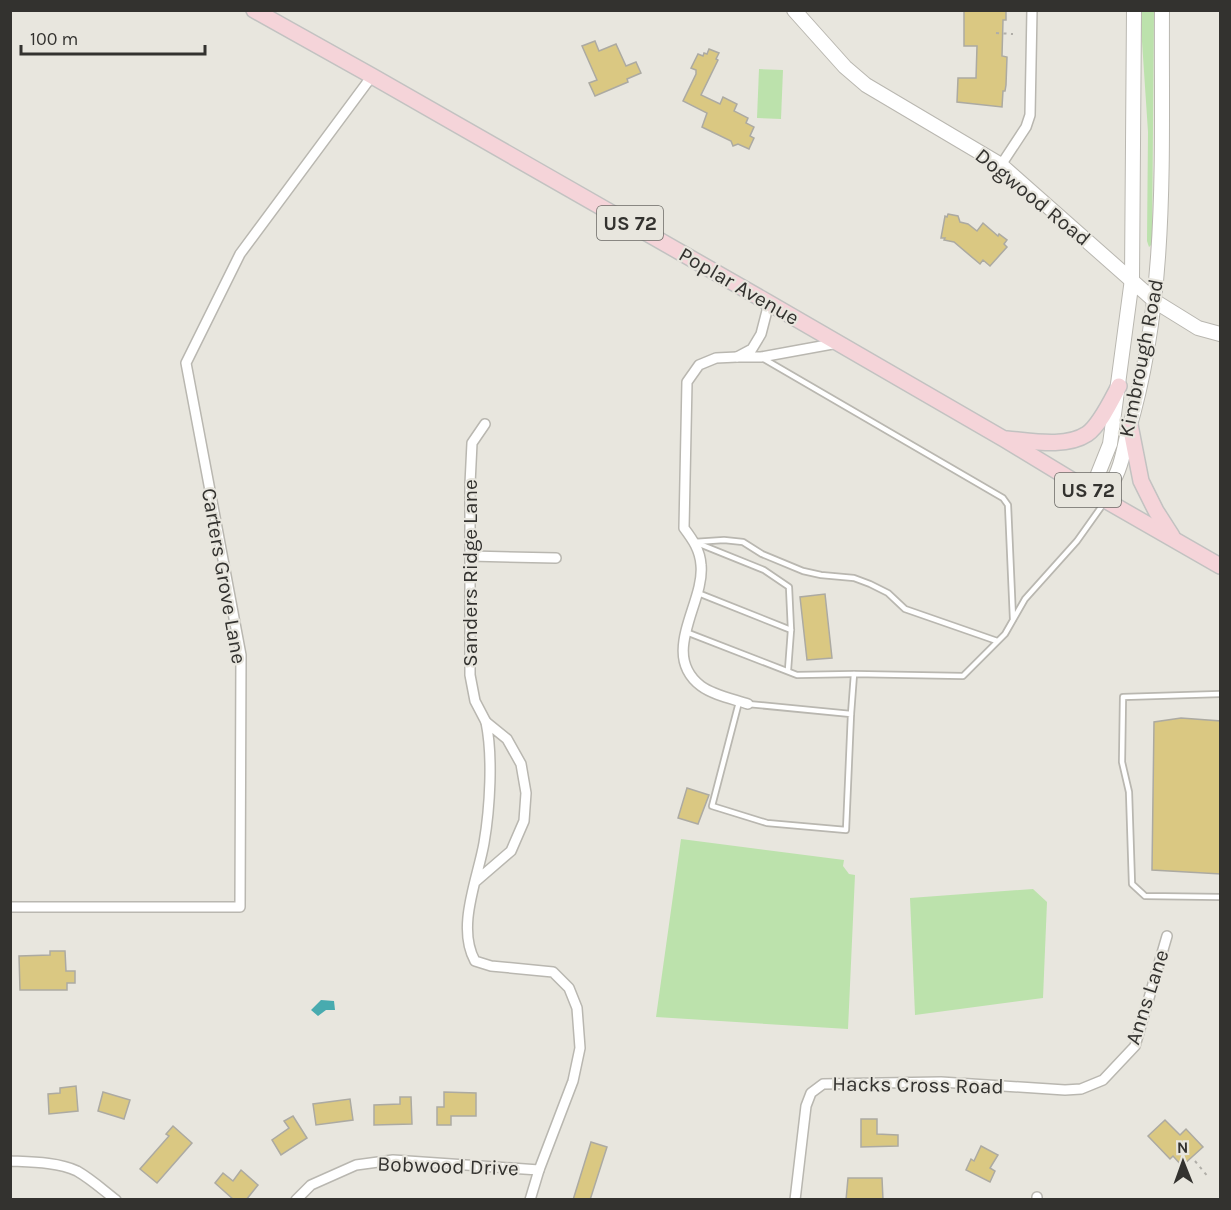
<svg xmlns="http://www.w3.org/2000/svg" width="1231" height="1210" font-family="Karla,sans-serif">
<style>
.green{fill:#bce2ac}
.water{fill:#48abaf}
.building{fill:#dac882;stroke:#acaaa2;stroke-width:1.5}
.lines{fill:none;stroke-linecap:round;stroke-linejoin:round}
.lane-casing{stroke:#b9b7b0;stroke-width:8}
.street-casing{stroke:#b9b7b0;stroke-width:12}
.secondary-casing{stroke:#b9b7b0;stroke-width:16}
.primary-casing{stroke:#c2c2c1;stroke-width:18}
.path{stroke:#b0aea8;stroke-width:2;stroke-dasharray:3 4.5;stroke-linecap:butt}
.lane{stroke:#fff;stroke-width:4.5}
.street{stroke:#fff;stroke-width:9}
.secondary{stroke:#fff;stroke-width:14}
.primary{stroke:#f5d4d9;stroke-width:15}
.labels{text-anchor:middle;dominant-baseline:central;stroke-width:4.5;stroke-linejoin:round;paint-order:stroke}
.shield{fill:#e8e6de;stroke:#696864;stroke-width:1.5}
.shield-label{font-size:20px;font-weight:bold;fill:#33322f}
.street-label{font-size:21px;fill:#33322f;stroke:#e8e6de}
</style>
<rect width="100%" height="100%" fill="#e8e6de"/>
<!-- green -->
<g class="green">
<polygon points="1140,11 1154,11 1152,244 1149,247 1147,241 1148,132"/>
<polygon points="759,69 783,70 781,119 757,118"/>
<polygon points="681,839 844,860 843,866 849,874 855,875 848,1029 656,1017"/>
<polygon points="1033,889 1047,902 1043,998 915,1015 910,898"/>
</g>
<!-- water -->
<polygon class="water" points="321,1000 334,1001 335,1010 326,1010 318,1016 311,1010"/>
<!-- building -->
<g class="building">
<polygon points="964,10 1006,10 1006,20 1003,20 1002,56 1007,57 1006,85 1005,91 1003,91 1002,107 957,102 958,78 976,78 977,46 964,46"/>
<polygon points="595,41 599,51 616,44 626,66 636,62 641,73 627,79 628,82 595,96 589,83 597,80 582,46"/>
<polygon points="709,49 719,53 716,59 718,60 701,95 720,104 723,97 737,104 734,111 748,118 746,123 754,127 750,136 754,138 749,149 738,144 733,146 731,141 702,127 707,113 683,101 696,74 696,70 691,68 698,54 703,56 704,53 707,54"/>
<polygon points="948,214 958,216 960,222 968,224 977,231 983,223 998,236 999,234 1007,240 1004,244 1007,247 990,266 983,260 980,264 954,242 944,240 945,238 941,238 945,216 947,217"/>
<polygon points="825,594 832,658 807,660 800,597"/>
<polygon points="1181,718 1221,721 1221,874 1152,870 1154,722"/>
<polygon points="687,788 709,795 698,824 678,818"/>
<polygon points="50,951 65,951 66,971 75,971 75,983 67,983 67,990 20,990 19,956 50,955"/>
<polygon points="76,1086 78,1111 49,1114 48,1094 60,1093 60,1088"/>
<polygon points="103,1092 130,1100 124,1119 98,1111"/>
<polygon points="444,1092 476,1093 476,1116 451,1116 451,1125 437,1125 437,1107 444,1107"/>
<polygon points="400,1097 411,1097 412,1124 374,1125 374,1105 400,1104"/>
<polygon points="350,1099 353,1120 316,1125 313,1104"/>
<polygon points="293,1116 307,1138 281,1155 272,1140 289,1128 284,1121"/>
<polygon points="861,1119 877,1119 877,1134 898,1135 898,1146 861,1147"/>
<polygon points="1165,1120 1180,1135 1186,1129 1203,1147 1182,1166 1173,1156 1170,1159 1148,1136"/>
<polygon points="173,1126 192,1143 157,1183 140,1169 169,1136 166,1134"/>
<polygon points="591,1142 607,1147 590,1200 573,1200"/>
<polygon points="981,1146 998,1155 990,1168 995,1171 990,1182 966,1170 971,1159 974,1161"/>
<polygon points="241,1170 258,1185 246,1200 234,1200 215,1183 223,1173 233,1181"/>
<polygon points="848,1178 882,1178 883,1200 846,1200"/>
</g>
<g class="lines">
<defs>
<g id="lane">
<polyline points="764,359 1003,498 1008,505 1013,619"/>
<polyline points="694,542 724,540 743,542 762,554 803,571 821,575 854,578 870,584 888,593 905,609 997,641"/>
<polyline points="697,543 764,570 789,587 791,630 788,670"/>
<polyline points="698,593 791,630"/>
<polyline points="686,632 797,675 854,674"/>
<polyline points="1220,694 1123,697 1122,762 1129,792 1132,884 1145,896 1220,897"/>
<polyline points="739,702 712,806 767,823 846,830 851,714 748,704"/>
<polyline points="851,714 854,674 963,676 1005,634 1025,599 1077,541 1104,503"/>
</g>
<g id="street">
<polyline points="1001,165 1026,127 1030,115 1032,10"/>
<polyline points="769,303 761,334 752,349 737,357 761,357 838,343"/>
<path d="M737,357L716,358L699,365L687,382L684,528C693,540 700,550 701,565C705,603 659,654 701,686C713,695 733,699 748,704"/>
<polyline points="485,424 472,443 470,484 470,675 475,701 486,722"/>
<polyline points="470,556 556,558"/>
<path d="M475,882L511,851L524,821L526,793L521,764L507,739L486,722C493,756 490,808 484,843C478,878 456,927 475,961L491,966L553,972L569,988L577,1008L580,1048L573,1081L539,1170L530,1200"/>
<polyline points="10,907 240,907 241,655 186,363 240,254 372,76"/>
<path d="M10,1161C31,1162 58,1162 77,1171C91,1179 103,1190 116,1200"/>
<polyline points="1037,1197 1037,1200"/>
<polyline points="296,1200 311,1185 356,1165 393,1160 539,1170"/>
<polyline points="795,1200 806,1106 811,1093 823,1084 941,1082 1065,1090 1081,1089 1103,1080 1135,1046 1167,936"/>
</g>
<g id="secondary">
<polyline points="794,10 845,67 866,85 1001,165 1156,302 1198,328 1220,334"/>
<path d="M1098,496C1102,493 1108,489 1111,484C1121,470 1124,448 1128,432C1169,296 1161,151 1162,10"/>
<polyline points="1098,496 1098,474 1110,444 1132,279 1134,10"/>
</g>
<g id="primary">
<polyline points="254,10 372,76 769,303 1004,439 1098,496 1220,566"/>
<polyline points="1130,425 1141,481 1156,511 1172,536"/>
<path d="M1007,439C1031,441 1066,448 1087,434C1100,425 1112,399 1119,386"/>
</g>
</defs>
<!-- lane casing -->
<use href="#lane" class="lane-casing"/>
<!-- street casing -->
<use href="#street" class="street-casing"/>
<!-- secondary casing -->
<use href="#secondary" class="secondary-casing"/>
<!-- primary casing -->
<use href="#primary" class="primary-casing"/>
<!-- path -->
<g class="path">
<polyline points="996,33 1013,34"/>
<polyline points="1195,1161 1209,1178"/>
</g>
<!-- lane -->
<use href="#lane" class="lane"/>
<!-- street -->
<use href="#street" class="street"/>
<!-- secondary -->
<use href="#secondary" class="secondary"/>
<!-- primary -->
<use href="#primary" class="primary"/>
</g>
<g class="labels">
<!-- shield labels -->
<g class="shield">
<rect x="597" y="206" width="66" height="34" rx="4.5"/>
<rect x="1055" y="473" width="66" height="34" rx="4.5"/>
</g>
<g class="shield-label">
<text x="630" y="223">US 72</text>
<text x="1088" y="490">US 72</text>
</g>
<!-- street labels -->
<g class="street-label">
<text transform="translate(1033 197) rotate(39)">Dogwood Road</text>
<text transform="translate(739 286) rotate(30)">Poplar Avenue</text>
<text transform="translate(1141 358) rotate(-79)">Kimbrough Road</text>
<text transform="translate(470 573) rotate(-90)">Sanders Ridge Lane</text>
<text transform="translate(224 576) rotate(80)">Carters Grove Lane</text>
<text transform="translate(1147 997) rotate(-72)">Anns Lane</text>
<text transform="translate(918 1085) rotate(1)">Hacks Cross Road</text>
<text transform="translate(448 1166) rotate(2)">Bobwood Drive</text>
</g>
</g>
<!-- border -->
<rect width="1231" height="1210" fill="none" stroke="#33322f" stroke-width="24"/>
<!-- north arrow -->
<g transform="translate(1183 1162) rotate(359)" stroke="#e8e6de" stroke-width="4.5" paint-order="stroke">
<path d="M0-4.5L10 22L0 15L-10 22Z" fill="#33322f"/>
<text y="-9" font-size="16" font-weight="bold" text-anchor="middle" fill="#33322f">N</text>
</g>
<!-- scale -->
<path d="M21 45v9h184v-9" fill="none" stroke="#33322f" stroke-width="3"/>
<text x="30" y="45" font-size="18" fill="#33322f" stroke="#e8e6de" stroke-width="4.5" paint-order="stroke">100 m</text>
</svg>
